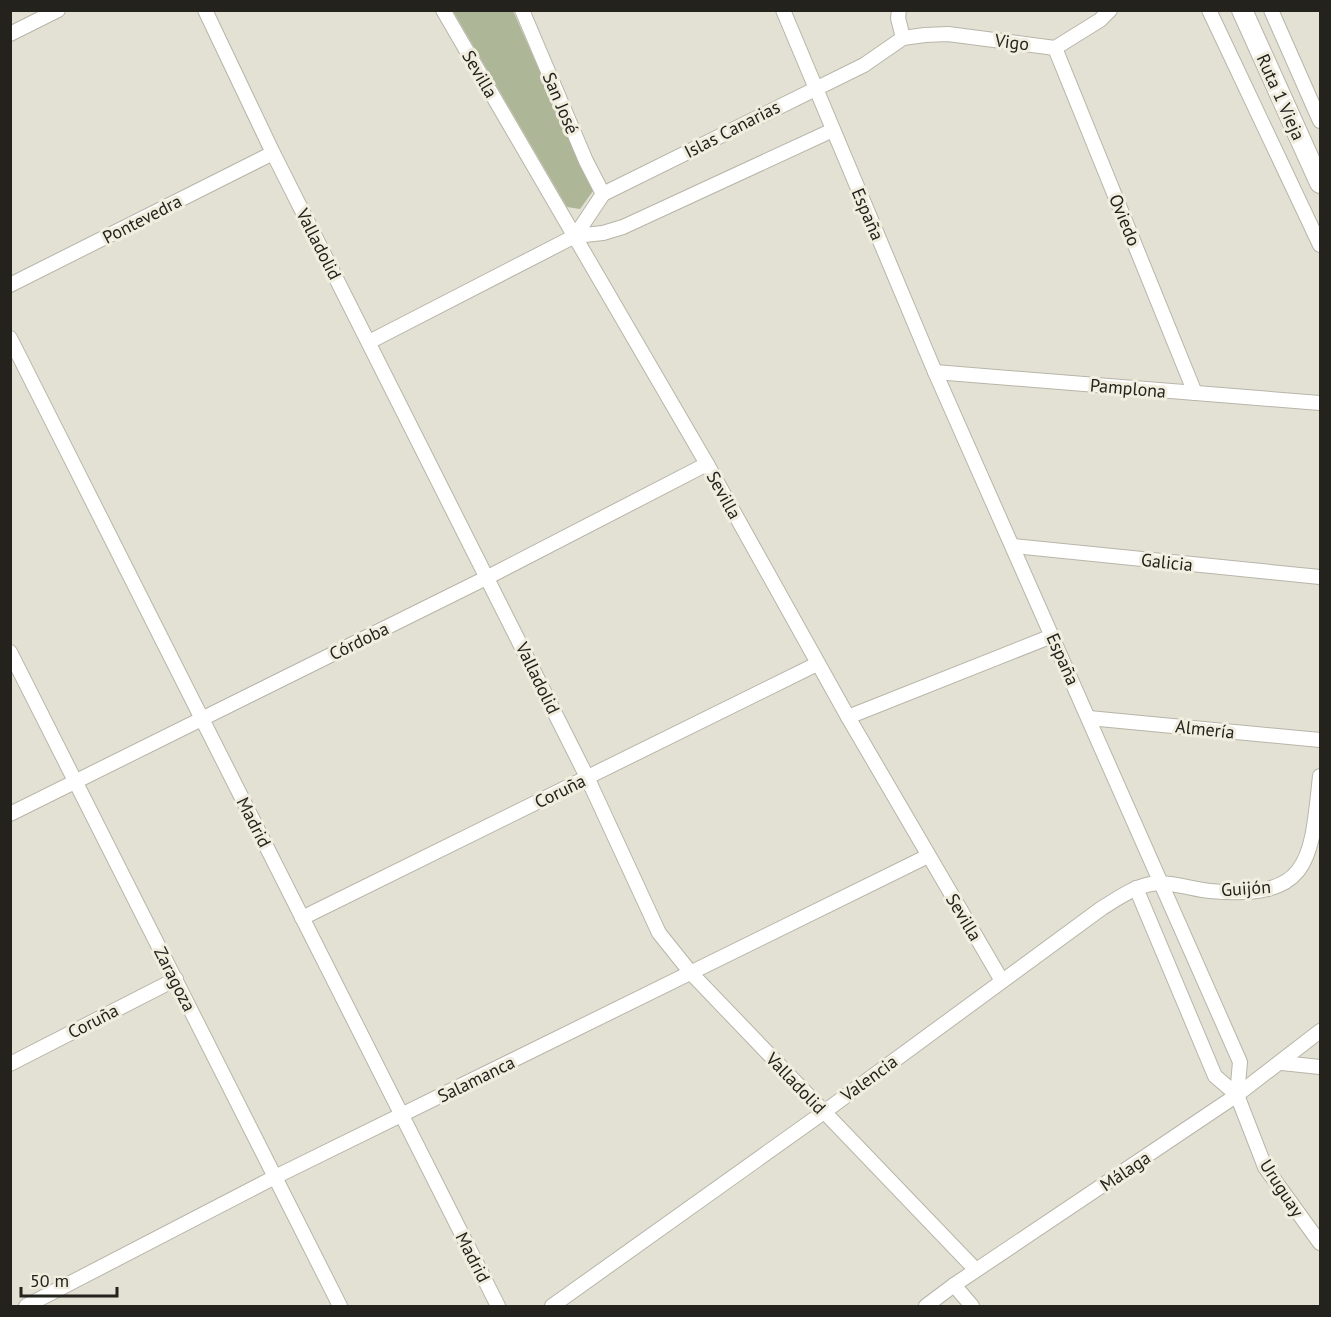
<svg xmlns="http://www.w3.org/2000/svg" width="1331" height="1317" font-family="'PT Sans',sans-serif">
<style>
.park{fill:#adb696}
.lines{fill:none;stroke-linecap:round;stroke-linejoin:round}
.street-casing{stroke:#b8b5a8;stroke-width:16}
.secondary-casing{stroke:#b8b5a8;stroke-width:22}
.street{stroke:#fff;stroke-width:14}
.secondary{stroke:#fff;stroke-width:20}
.labels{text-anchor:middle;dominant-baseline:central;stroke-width:6;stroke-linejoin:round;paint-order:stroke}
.street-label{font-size:18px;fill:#23221d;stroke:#f1eee0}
</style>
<rect width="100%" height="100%" fill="#e3e1d3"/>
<!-- park -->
<polygon class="park" points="453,11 513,11 593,191 580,209 567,207"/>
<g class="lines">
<defs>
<g id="street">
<polyline points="205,10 273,153 587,777 659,933 691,973 976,1270"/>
<polyline points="443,10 707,464 848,717 1002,981"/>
<polyline points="522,10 586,161 603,194"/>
<polyline points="783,10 935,372 1240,1062 1237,1095 1265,1167 1320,1243"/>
<polyline points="899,10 898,18 903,38"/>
<polyline points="1209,10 1320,245"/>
<polyline points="1271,10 1320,121"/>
<polyline points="10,34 58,10"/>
<polyline points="1055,48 1195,393"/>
<polyline points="575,236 603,233 623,227 833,130"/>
<polyline points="10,285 273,153"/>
<polyline points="10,338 498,1306"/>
<polyline points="369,342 575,236 603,194 864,65 903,38 925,35 948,34 1055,48 1100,20 1110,10"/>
<polyline points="935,372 1320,403"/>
<polyline points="1014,546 1320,577"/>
<polyline points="10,652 340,1306"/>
<polyline points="848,717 1052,636"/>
<polyline points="1089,718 1320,740"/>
<polyline points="10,814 488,577 707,464"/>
<polyline points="1136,888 1215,1076 1237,1095"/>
<polyline points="302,918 817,664"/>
<polyline points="1282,1063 1320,1067"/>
<polyline points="10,1064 176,979"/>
<polyline points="954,1285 972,1306"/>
<polyline points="26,1306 275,1177 928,856"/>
<path d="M552,1306L824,1112L1102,908C1117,899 1133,887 1151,884C1171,881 1190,889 1210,891C1311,900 1311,861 1320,776"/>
<polyline points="926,1306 954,1285 1237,1095 1320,1031"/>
</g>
<polyline id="secondary" points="1242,10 1320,183"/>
</defs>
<!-- street casing -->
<use href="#street" class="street-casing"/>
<!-- secondary casing -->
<use href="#secondary" class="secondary-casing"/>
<!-- street -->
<use href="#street" class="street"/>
<!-- secondary -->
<use href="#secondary" class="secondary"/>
</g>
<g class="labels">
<!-- street labels -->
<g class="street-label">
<text transform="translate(1012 42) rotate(7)">Vigo</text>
<text transform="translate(480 74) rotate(60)">Sevilla</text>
<text transform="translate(1281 97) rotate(66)">Ruta 1 Vieja</text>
<text transform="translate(561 103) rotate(67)">San José</text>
<text transform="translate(732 129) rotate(-27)">Islas Canarias</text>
<text transform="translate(868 214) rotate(67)">España</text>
<text transform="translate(142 219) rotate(-27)">Pontevedra</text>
<text transform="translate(1125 220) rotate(68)">Oviedo</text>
<text transform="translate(319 244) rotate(63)">Valladolid</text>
<text transform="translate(1128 388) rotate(5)">Pamplona</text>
<text transform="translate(724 495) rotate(61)">Sevilla</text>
<text transform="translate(1167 562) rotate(6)">Galicia</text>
<text transform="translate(359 641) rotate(-26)">Córdoba</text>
<text transform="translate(1063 659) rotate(66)">España</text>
<text transform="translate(538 678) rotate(64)">Valladolid</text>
<text transform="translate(1205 729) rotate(6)">Almería</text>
<text transform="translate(560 791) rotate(-26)">Coruña</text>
<text transform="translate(254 822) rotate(63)">Madrid</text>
<text transform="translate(1246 888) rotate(-4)">Guijón</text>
<text transform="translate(964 917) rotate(59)">Sevilla</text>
<text transform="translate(175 979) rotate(63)">Zaragoza</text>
<text transform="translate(93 1021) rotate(-27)">Coruña</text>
<text transform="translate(869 1078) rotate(-36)">Valencia</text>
<text transform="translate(476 1079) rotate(-26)">Salamanca</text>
<text transform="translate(796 1083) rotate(46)">Valladolid</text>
<text transform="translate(1125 1171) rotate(-34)">Málaga</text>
<text transform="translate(1282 1188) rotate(57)">Uruguay</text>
<text transform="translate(473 1257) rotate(63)">Madrid</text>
</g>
</g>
<!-- border -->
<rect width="1331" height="1317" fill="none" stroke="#23221d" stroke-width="24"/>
<!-- scale -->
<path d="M21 1287v9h96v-9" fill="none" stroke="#23221d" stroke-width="3"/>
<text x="30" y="1287" font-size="18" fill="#23221d" stroke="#f1eee0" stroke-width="4.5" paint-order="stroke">50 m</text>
</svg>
